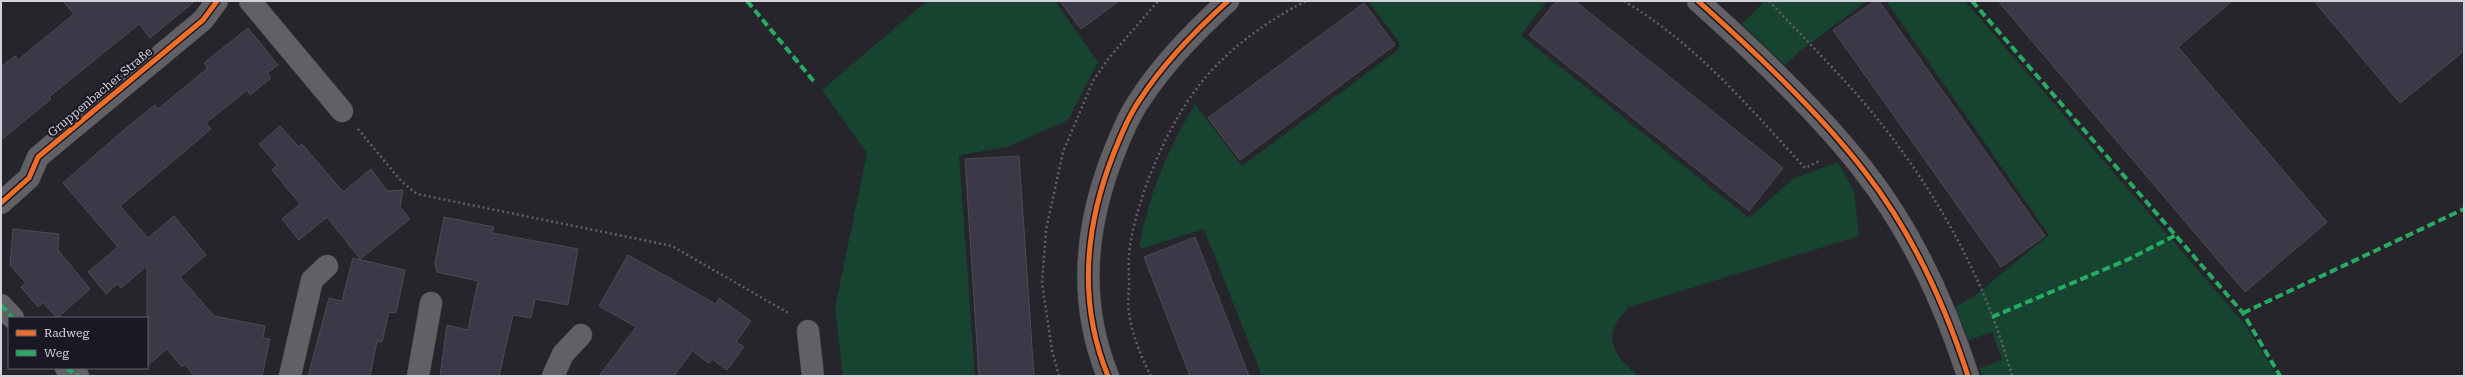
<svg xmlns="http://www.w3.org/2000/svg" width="2465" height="377" font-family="'Roboto Serif',serif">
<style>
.green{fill:#174331}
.building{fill:#3b3948;stroke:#4c4b51}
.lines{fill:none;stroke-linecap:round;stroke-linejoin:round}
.minor-casing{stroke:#424247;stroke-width:23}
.path{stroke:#616166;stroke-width:2.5;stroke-dasharray:2 3;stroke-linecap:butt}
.minor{stroke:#606065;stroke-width:22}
.quiet{stroke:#26ab63;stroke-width:4;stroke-dasharray:8 4;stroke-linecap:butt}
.cycleway-casing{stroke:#191824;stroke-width:8}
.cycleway{stroke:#ee6e29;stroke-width:5}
.labels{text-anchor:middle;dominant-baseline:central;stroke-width:4;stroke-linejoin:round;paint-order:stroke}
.street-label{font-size:12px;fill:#d3d2db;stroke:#191824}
</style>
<rect width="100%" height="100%" fill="#25252b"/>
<!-- green -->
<g class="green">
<polygon points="927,1 1055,1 1098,62 1068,120 1007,147 959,155 975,376 843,376 835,308 867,153 822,90"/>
<path d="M1368,1H1547L1521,35L1749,218L1793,179L1838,162L1854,191L1859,236L1629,307C1601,334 1611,353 1638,376H1262L1204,229L1143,248L1139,246C1149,195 1168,148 1195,104L1242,166L1399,49V42Z"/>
<polygon points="1765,1 1867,1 1801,50 1785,65 1742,24"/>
<polygon points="1886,1 1965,1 2244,323 2277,376 1982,376 1980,368 2002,360 1992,332 1969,340 1955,307 1974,296 2049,235"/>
</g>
<!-- building -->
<g class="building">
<polygon points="63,1 195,1 150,38 139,24 49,97 51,99 1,140 1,67 15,56 18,60 74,14"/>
<polygon points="1060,1 1119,1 1081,29"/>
<polygon points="1556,1 1575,1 1783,168 1749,211 1529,35"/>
<polygon points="1875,1 1879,1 2045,236 2001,267 1833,30"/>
<polygon points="1998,1 2232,1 2178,47 2327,222 2245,292"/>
<polygon points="2314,1 2464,1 2464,51 2400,103"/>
<polygon points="1364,3 1395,45 1240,160 1208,118"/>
<polygon points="248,28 278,65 267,73 271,78 250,95 247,90 206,123 211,129 120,206 148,238 174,216 206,255 180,277 214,316 265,326 263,338 270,339 262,376 194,376 185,364 182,367 167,349 147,366 147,266 121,288 117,284 106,294 88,272 118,247 63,183 125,129 155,105 158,109 208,68 204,63"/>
<polygon points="280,126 299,147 302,144 343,192 371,169 387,191 403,190 400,207 410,219 360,259 327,217 299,240 282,219 300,204 272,170 277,165 259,144"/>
<polygon points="1019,156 1034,376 979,376 965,159"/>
<polygon points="444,217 494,227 492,233 578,249 568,305 535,299 531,318 513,315 499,376 440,376 447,325 468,330 478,281 437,272 435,263"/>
<polygon points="13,229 59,234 58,250 90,289 57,318 43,303 38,307 21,287 26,283 10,265"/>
<polygon points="1195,237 1227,319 1249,376 1190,376 1144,257"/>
<polygon points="628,255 716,304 719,298 751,321 736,342 744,347 727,370 712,359 709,363 692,351 674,376 599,376 636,327 599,306"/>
<polygon points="353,258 405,270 396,313 389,312 382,342 377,341 370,376 308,376 329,298 342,301"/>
</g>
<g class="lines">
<defs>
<g id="minor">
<polyline points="250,1 342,111"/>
<path d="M1698,1C1754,51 1819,112 1865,172C1911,231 1945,305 1968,376"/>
<polyline points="1,203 29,178 38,157 203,20 217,1"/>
<polyline points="1,305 13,318"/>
<polyline points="808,331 813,376"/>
<polyline points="66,368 78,376"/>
<polyline points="290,376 312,280 327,266"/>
<polyline points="418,376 431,303"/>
<polyline points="553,376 563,354 581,335"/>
<path d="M1108,376C1078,303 1085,227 1113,155C1121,135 1129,115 1141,98C1165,61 1196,30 1228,1"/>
</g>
</defs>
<!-- minor casing -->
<use href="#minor" class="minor-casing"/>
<!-- path -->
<g class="path">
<path d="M1624,1C1696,44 1749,107 1805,168L1821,160"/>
<path d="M1769,1C1811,46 1856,89 1893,139C1946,209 1989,291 2012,376"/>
<polyline points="358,129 401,181 417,194 672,246 790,314"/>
<polyline points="1059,376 1052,350 1042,283 1046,230 1063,152 1093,81 1108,59 1158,1"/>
<path d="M1151,376C1141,357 1132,334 1129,313C1127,304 1129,294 1129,286C1129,273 1128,259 1130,246C1138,195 1166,129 1197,88C1225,51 1265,22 1306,1"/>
</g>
<!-- minor -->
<use href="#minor" class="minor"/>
<!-- quiet -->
<g class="quiet">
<polyline points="747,1 816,84"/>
<polyline points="1972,1 2243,313 2280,376"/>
<polyline points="1,305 13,318"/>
<polyline points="2243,313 2464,209"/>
<polyline points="1992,317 2129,259 2176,235"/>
<polyline points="66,368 78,376"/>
</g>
<defs>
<g id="cycleway">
<path d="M1698,1C1754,51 1819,112 1865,172C1911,231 1945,305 1968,376"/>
<polyline points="1,203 29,178 38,157 203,20 217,1"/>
<path d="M1108,376C1078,303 1085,227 1113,155C1121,135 1129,115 1141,98C1165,61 1196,30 1228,1"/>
</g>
</defs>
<!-- cycleway casing -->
<use href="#cycleway" class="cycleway-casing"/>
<!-- cycleway -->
<use href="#cycleway" class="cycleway"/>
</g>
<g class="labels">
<!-- street labels -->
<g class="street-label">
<text transform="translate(100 92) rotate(-40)">Gruppenbacher Straße</text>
</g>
</g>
<!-- border -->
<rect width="2465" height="377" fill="none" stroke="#d3d2db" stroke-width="4"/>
<!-- legend -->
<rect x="8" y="317" width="140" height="52" fill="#191824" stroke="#63626d"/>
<rect x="16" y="330" width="20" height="6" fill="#ee6e29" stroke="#63626d"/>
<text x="44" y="337" font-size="12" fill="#d3d2db">Radweg</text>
<rect x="16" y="350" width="20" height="6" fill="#26ab63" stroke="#63626d"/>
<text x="44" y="357" font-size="12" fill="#d3d2db">Weg</text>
</svg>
